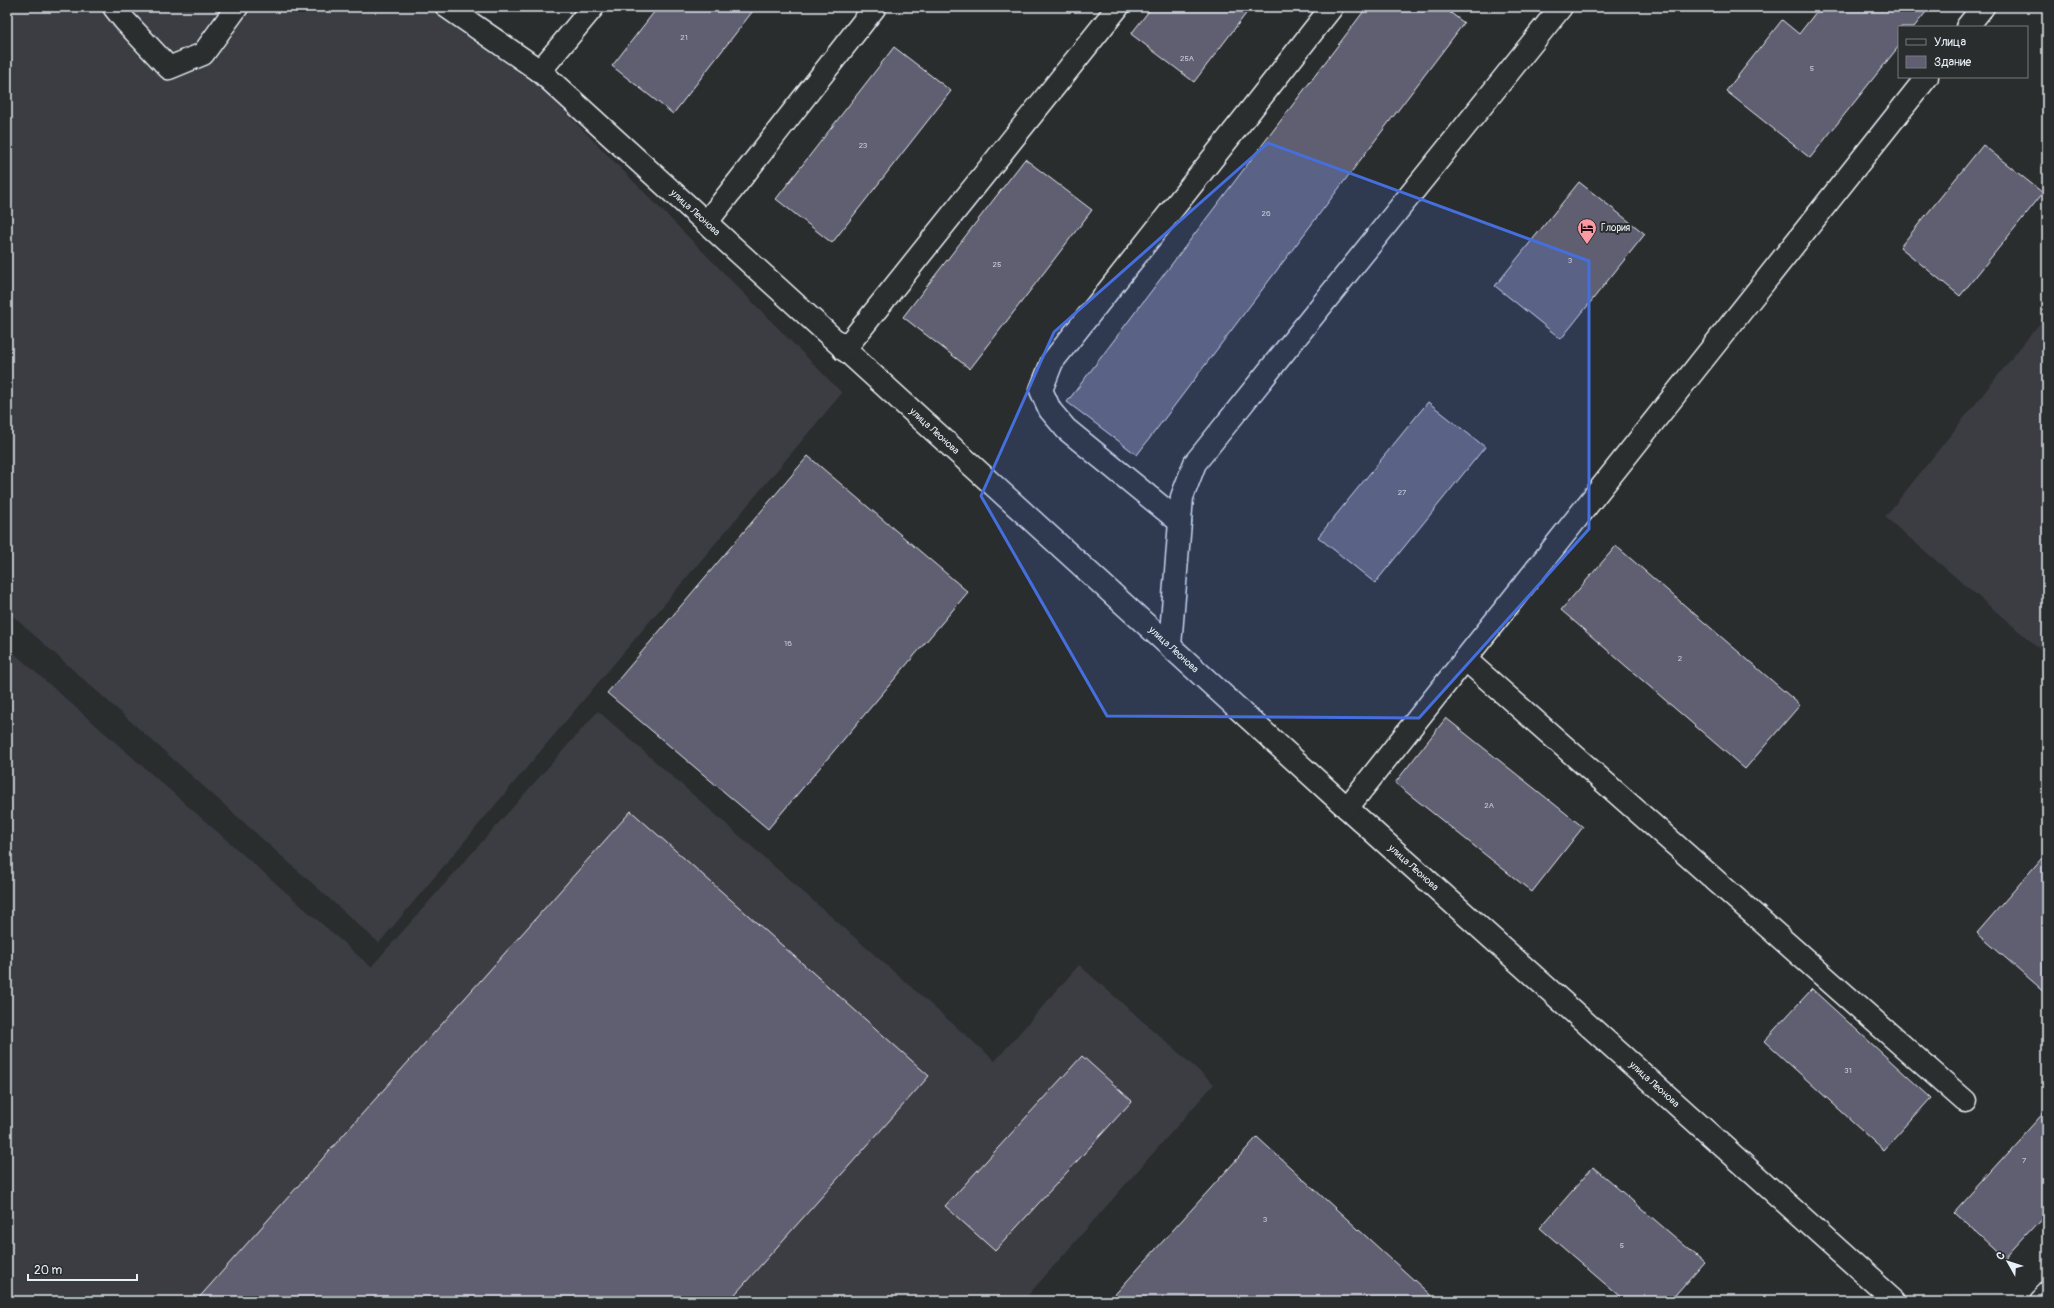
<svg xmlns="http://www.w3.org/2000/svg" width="2054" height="1308" font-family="Pangolin,sans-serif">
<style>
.built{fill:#3a3c42}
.building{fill:#605f71;stroke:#e8f1f8}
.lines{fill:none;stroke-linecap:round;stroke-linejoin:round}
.minor-casing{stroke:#e8f1f8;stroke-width:25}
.minor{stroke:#2a2d2e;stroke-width:22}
.marked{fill:#466fde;fill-opacity:0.2;stroke:#466fde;stroke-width:3;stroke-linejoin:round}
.labels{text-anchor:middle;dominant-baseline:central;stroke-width:4;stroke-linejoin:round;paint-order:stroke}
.number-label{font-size:8px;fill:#c6ccd6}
.street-label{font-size:10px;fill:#e8f1f8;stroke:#2a2d2e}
.poi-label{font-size:10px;fill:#e8f1f8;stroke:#2a2d2e;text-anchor:start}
</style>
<rect width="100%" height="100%" fill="#2a2d2e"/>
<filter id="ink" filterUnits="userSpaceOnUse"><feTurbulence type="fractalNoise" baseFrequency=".025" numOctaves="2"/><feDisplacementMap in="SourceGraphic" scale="8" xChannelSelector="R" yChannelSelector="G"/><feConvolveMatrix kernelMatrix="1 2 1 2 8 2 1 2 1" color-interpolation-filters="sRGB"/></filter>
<g filter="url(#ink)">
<!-- built -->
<g class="built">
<polygon points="7,7 462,7 842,393 379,943 7,611"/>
<polygon points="2047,314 2047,655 1885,517"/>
<polygon points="7,647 371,967 598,711 995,1061 1079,965 1214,1084 1023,1301 7,1301"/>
</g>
<!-- building -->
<g class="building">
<polygon points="658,7 756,7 673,114 612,66"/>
<polygon points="1152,7 1251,7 1194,82 1131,34"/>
<polygon points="1367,7 1443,7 1464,23 1137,455 1067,402"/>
<polygon points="1820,7 1930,7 1914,27 1899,27 1899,46 1810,158 1726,91 1782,20 1799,34"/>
<polygon points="894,47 951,91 832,243 776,199"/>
<polygon points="1983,145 2043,193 1960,296 1900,247"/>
<polygon points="1025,159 1092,210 970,369 903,317"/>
<polygon points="1579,182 1645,234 1561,339 1495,286"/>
<polygon points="1428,402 1485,447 1375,583 1318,537"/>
<polygon points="808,456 968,592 768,829 607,693"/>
<polygon points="1616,546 1800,705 1745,769 1561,610"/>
<polygon points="1446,718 1583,827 1532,892 1395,783"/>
<polygon points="631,811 929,1076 729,1301 196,1301"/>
<polygon points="2042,858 2047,863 2047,994 1977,933"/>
<polygon points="1812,989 1931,1098 1884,1150 1764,1041"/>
<polygon points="1082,1056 1132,1101 995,1251 945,1206"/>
<polygon points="2047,1109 2047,1213 2005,1259 1954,1212"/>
<polygon points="1257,1137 1437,1301 1109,1301"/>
<polygon points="1593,1167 1704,1262 1670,1301 1625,1301 1540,1228"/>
</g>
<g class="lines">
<defs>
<g id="minor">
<polyline points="114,7 125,21 169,68 203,54 237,7"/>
<path id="s1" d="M447,7L540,71L1347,808L1895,1301"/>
<polyline points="1967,27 1983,7"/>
<polyline points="540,71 593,7"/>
<polyline points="706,223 875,7"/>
<polyline points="844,350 1118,7"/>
<polyline points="1180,522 1066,429 1050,410 1041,390 1052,362 1332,7"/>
<polyline points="1170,646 1182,497 1195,463 1561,7"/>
<polyline points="1465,659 1965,1101"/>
<polyline points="1347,808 1927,77"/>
<polyline points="2040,1301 2047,1294"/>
</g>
</defs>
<!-- minor casing -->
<use href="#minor" class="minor-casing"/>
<!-- minor -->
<use href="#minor" class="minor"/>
</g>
</g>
<!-- marked area -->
<path class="marked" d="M1268,143L1589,261V529L1419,718L1107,716L981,496L1054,332Z"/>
<!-- icons -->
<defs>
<symbol id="hotel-pin" viewBox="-11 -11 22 30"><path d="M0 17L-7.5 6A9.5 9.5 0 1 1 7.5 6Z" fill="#ff9aa2" stroke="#2a2d2e"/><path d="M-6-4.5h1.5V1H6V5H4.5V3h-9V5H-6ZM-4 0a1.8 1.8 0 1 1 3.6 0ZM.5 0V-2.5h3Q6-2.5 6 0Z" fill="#111"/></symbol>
</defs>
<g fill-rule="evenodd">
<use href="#hotel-pin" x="1576" y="217" width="22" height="30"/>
</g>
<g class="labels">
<!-- number labels -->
<g class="number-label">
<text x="684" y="37">21</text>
<text x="1187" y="58">25А</text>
<text x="1812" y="68">5</text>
<text x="863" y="145">23</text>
<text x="1266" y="213">26</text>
<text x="1570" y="260">3</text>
<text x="997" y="264">25</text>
<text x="1402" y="492">27</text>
<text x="788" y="643">16</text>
<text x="1680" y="658">2</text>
<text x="1489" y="805">2А</text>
<text x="1848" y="1070">31</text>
<text x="2024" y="1160">7</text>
<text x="1265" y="1219">3</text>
<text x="1622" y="1245">5</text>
</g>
<!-- street labels -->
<g class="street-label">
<text stroke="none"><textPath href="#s1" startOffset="323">улица Леонова</textPath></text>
<text stroke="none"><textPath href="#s1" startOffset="647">улица Леонова</textPath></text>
<text stroke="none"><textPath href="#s1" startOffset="971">улица Леонова</textPath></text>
<text stroke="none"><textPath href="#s1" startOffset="1295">улица Леонова</textPath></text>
<text stroke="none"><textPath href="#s1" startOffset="1619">улица Леонова</textPath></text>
</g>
<!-- poi labels -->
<g class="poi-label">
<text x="1601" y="228">Глория</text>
</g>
</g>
<!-- margin -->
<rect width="2054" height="1308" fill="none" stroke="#2a2d2e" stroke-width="24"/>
<rect x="12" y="12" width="2030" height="1284" fill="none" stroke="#e8f1f8" stroke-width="1.5" filter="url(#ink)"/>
<!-- legend -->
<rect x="1898" y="26" width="130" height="52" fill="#2a2d2e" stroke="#767b7f"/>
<rect x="1906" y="39" width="20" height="6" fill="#2a2d2e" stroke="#767b7f"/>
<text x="1934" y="46" font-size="12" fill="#e8f1f8">Улица</text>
<rect x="1906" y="56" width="20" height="12" fill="#605f71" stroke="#767b7f"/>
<text x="1934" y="66" font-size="12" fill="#e8f1f8">Здание</text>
<!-- north arrow -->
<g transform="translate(2008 1262) rotate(309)" stroke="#2a2d2e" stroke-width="3" paint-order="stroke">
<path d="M0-3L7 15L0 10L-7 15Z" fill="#e8f1f8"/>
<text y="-6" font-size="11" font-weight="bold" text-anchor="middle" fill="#e8f1f8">С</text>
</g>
<!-- scale -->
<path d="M28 1274v6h109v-6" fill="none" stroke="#e8f1f8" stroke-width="2"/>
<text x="34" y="1274" font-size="12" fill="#e8f1f8" stroke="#2a2d2e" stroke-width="3" paint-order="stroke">20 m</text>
</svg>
